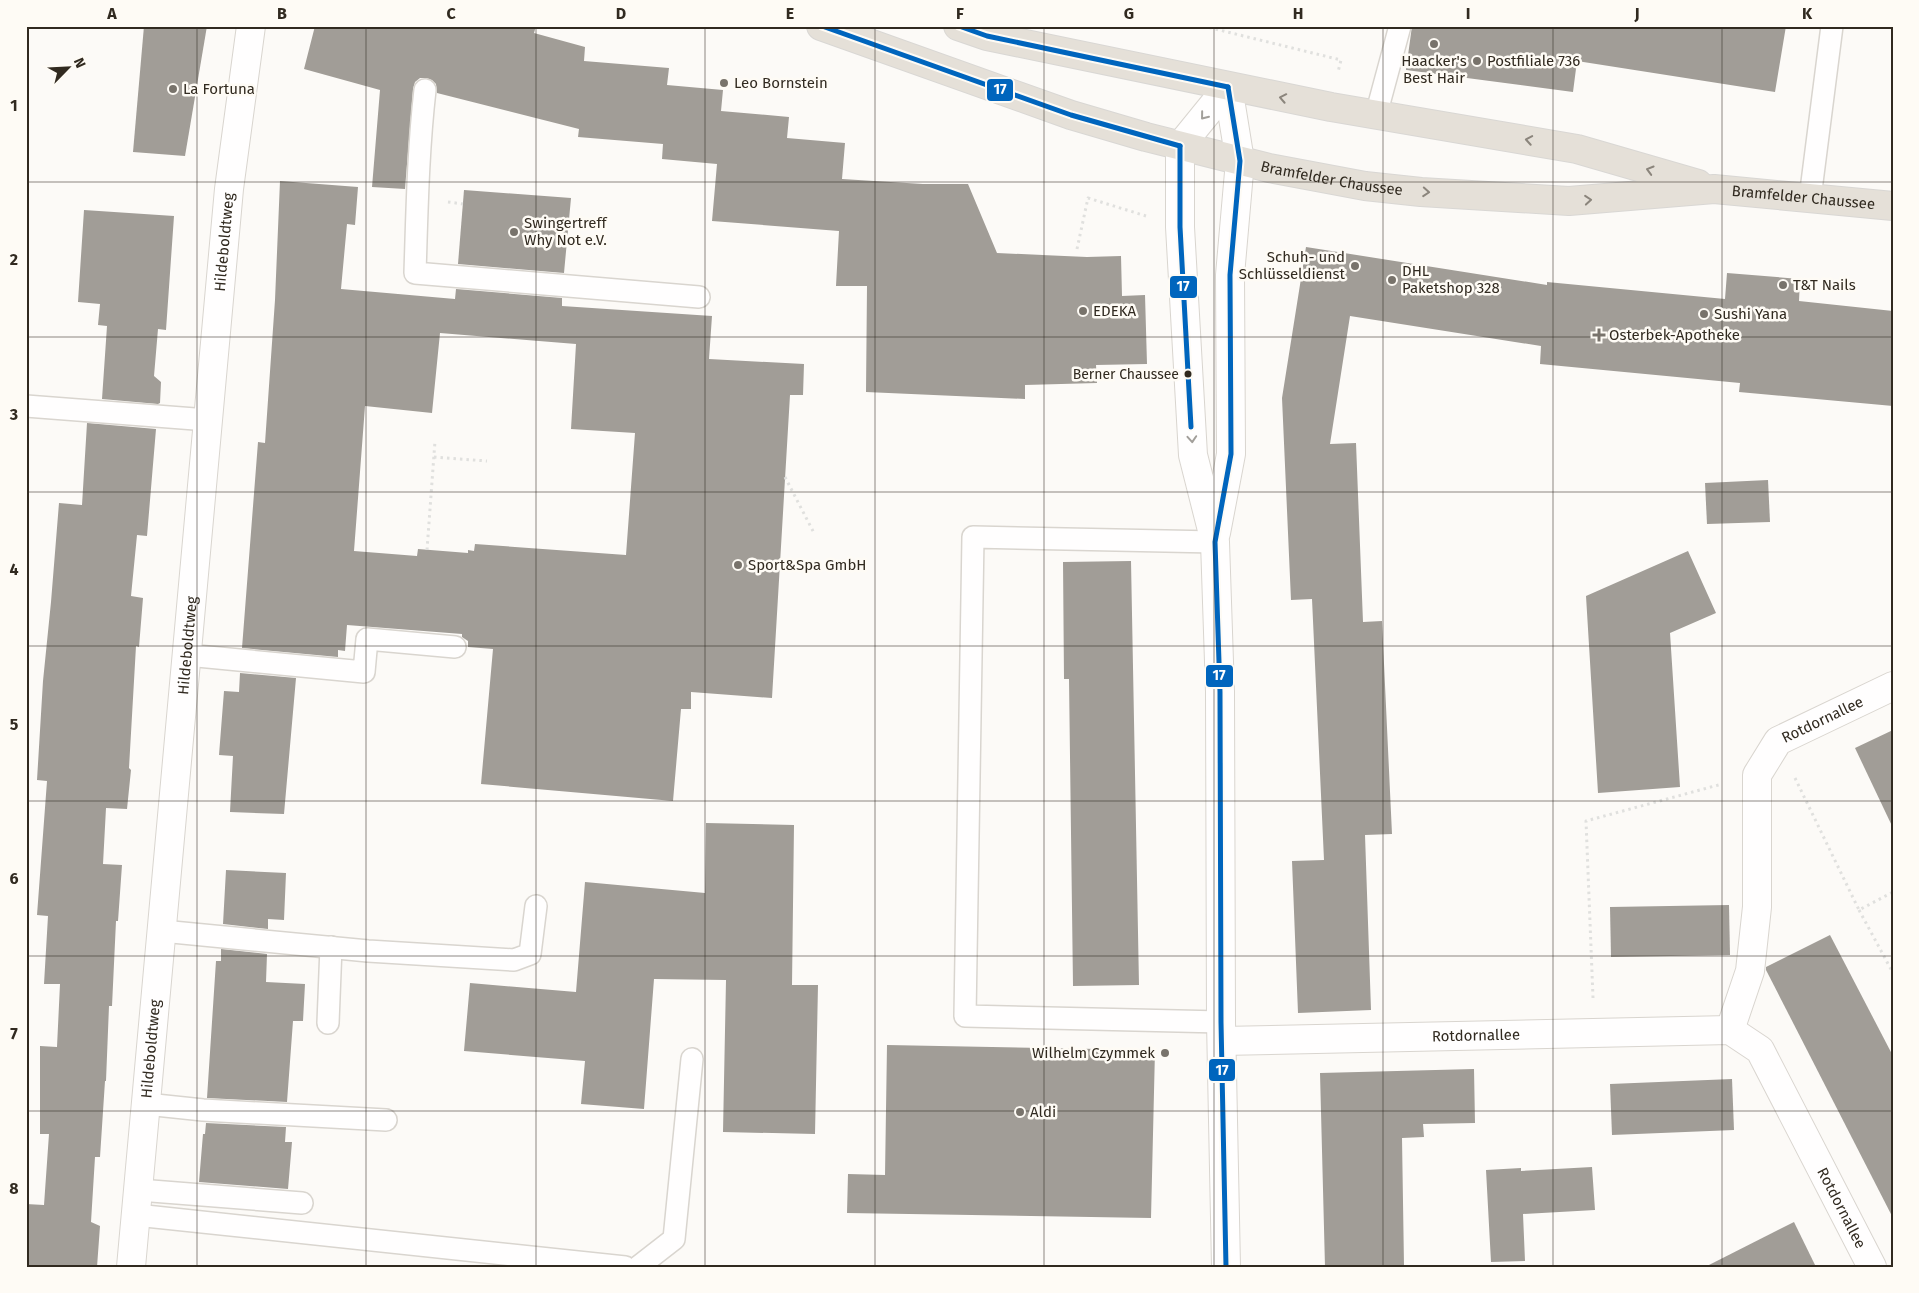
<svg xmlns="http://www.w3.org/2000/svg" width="1919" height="1293" font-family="'Fira Sans',sans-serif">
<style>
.building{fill:#a19d97;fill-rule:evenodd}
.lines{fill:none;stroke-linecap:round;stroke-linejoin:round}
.lane-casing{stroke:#d9d5cf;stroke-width:24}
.street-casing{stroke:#d9d5cf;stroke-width:30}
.secondary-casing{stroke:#d9d5cf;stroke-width:30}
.primary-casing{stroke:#d9d7d4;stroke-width:30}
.path{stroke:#e0e0de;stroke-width:3;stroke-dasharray:2.5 4;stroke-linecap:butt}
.lane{stroke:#fffefe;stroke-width:21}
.street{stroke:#fffefe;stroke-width:28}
.secondary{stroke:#fffefe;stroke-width:28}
.primary{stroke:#e5e0d8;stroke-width:28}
.bus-1-casing{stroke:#fefbf5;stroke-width:9}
.bus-1{stroke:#0065bd;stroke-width:5}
.oneway{stroke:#8b857c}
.oneway2{stroke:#a29f9a}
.grid{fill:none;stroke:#312a20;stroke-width:1;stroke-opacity:0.55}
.poi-dot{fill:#78736b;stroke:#fefbf5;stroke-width:2}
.bus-dot{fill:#312a20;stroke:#fefbf5;stroke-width:2}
.labels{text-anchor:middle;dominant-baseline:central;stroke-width:5;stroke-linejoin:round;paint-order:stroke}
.bus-label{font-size:14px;fill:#312a20;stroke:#fefbf5;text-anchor:end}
.poi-label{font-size:15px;fill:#312a20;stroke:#fefbf5;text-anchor:start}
.street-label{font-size:15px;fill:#312a20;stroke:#fefbf5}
.line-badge{stroke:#fefbf5;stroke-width:2}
.badge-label{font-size:14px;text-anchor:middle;font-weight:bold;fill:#fff}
.neatline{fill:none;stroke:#312a20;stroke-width:2}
.grid-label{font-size:16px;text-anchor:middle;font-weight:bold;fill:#312a20}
</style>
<rect width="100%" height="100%" fill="#fcfaf7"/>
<!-- building -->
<g class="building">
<polygon points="144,26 207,26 185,156 133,152"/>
<polygon points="315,26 536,26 534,33 585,47 584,61 669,68 667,85 723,90 721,111 789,117 787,138 845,143 842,179 923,184 968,184 997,253 1087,257 1121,256 1122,296 1145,295 1147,364 1096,365 1097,383 1025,385 1025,399 866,392 867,286 836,286 839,231 712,221 717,164 662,159 663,144 578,137 579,129 437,93 436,84 432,80 426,78 420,78 415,82 413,89 405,189 372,187 380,90 304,69"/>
<polygon points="1412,26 1786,26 1775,92 1577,61 1573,92 1406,70"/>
<path d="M280,181L358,187L355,225L347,224L341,289L455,299L456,289L562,298V306L712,316L709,359L804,364L803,395H790L772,698L691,692V709H681L673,801L481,784L493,649L468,647V641L462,637V634L347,625L345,651L338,650V657L242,648L258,442L265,443L275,300ZM440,333L576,344L571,429L635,433L626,555L475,544L474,551L468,550V553L418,549L417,556L354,551L365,406L432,413Z"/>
<polygon points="464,190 571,198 564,273 458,264"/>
<polygon points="84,210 174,216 166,330 158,329 154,376 161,382 160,403 158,404 102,399 107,326 98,325 100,304 78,302"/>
<polygon points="1306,247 1547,285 1547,282 1725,299 1727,273 1800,279 1799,301 1893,311 1893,406 1739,392 1740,383 1540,364 1541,346 1350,316 1330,444 1356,443 1363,622 1382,621 1392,834 1365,835 1371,1010 1298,1013 1292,861 1324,860 1312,599 1291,600 1282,398"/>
<polygon points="87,423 156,429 147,536 137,535 131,596 143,598 139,647 136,646 129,768 131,770 127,809 106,808 103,864 122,865 118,921 116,921 112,1006 109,1006 106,1081 105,1081 100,1157 95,1157 91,1222 100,1226 97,1267 26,1267 26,1204 44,1205 49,1134 40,1134 40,1046 57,1047 60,984 44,984 48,916 37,915 47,781 37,780 43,681 51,602 59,503 82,505"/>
<polygon points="1768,480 1770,522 1707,524 1705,483"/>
<polygon points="1688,551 1716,613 1670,633 1680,787 1598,793 1586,596"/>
<polygon points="1131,561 1139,985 1073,986 1069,679 1064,679 1063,562"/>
<polygon points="240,673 296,678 284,814 230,812 233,756 219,755 224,691 239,692"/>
<polygon points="1893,730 1893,828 1855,748"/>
<polygon points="706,823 794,825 792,985 818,985 815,1134 723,1132 726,980 654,979 644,1109 581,1104 585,1061 464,1051 470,983 576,992 585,882 705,893"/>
<polygon points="226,870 286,873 284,920 268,919 268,929 223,924"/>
<polygon points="1729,905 1730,955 1611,957 1610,907"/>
<polygon points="1830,935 1893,1056 1893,1218 1766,970 1766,967"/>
<polygon points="221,949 267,954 266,982 305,984 303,1021 293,1021 287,1102 207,1098 216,961 221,961"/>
<polygon points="887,1045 1155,1050 1151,1218 847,1213 848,1174 885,1175"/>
<polygon points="1474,1069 1475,1123 1423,1124 1424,1137 1402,1138 1404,1266 1325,1267 1320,1073"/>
<polygon points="1732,1079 1734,1130 1612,1135 1610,1084"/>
<polygon points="206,1123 286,1127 285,1142 292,1142 288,1189 199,1182 203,1134 205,1134"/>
<polygon points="1592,1167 1595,1210 1523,1214 1525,1261 1491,1262 1486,1170 1521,1168 1521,1171"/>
<polygon points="1794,1222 1816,1267 1705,1267"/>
</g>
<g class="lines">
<defs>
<g id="lane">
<path d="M425,90C418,151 417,212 415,273L699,297"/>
<polyline points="1376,115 1400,26"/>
<polyline points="1810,198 1832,26"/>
<polyline points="26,406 208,420"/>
<polyline points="1215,542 973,537 965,1016 1221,1022"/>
<polyline points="187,655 364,672 367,639 455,647"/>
<polyline points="162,931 368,951 514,960 530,954 536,906"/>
<polyline points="328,1023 331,947"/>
<polyline points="146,1104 203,1110 386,1120"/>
<polyline points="139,1190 302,1203"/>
<polyline points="136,1215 625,1267"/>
<polyline points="638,1267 674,1239 692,1059"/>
</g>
<g id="street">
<path id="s1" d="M1730,1030L1750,971L1757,907V775L1778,741L1893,686"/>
<path id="s2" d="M1222,1041L1730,1030L1760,1050L1872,1267"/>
<path id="s3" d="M131,1267L229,189L251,26"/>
</g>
<g id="secondary">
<polyline points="1216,533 1231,454 1230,275 1240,161 1228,87"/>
<polyline points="1226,1267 1221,1022 1220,692 1215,542 1193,455 1180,227 1180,146 1228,87"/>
</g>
<g id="primary">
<path id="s4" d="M821,26L1071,115L1146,137L1269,168L1365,186L1421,192L1569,201L1714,189L1893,206"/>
<polyline points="958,26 987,36 1331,107 1577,149 1698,184"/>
</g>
</defs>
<!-- lane casing -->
<use href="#lane" class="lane-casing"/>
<!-- street casing -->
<use href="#street" class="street-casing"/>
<!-- secondary casing -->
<use href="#secondary" class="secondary-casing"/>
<!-- primary casing -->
<use href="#primary" class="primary-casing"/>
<!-- path -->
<g class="path">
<polyline points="1203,26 1341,60 1338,72"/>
<polyline points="448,202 463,204"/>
<polyline points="1077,249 1088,198 1146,216"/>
<polyline points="434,457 487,461"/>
<polyline points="785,477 814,533"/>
<polyline points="427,550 435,441"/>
<polyline points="1795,778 1859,910 1893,892"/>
<polyline points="1859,910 1893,973"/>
<polyline points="1593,998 1586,821 1722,784"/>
</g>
<!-- lane -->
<use href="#lane" class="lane"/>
<!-- street -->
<use href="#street" class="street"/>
<!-- secondary -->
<use href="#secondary" class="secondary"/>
<!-- primary -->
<use href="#primary" class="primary"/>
<defs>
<g id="bus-1">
<polyline points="822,26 1071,115 1180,146"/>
<polyline points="959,26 987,36 1228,87"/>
<polyline points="1180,146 1180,227 1191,427"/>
<polyline points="1226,1267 1221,1022 1220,692 1215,542 1231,454 1230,275 1240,161 1228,87"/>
</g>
</defs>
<!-- bus-1 casing -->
<use href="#bus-1" class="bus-1-casing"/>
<!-- bus-1 -->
<use href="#bus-1" class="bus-1"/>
</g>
<!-- one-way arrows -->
<defs><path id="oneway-chevron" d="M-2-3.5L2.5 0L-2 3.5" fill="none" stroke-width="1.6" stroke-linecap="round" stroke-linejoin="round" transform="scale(1.25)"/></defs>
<g class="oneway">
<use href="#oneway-chevron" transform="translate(1283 98) rotate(-169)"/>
<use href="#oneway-chevron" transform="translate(1529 140) rotate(-170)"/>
<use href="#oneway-chevron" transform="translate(1650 170) rotate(-164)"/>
<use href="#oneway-chevron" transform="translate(1426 192) rotate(4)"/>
<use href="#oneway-chevron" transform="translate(1588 200) rotate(-5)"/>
</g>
<g class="oneway2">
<use href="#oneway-chevron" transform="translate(1204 116) rotate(129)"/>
<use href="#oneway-chevron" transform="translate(1192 439) rotate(86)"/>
</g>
<!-- grid -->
<path class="grid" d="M197,26V1267M366,26V1267M536,26V1267M705,26V1267M875,26V1267M1044,26V1267M1214,26V1267M1383,26V1267M1553,26V1267M1722,26V1267M26,182H1893M26,337H1893M26,492H1893M26,646H1893M26,801H1893M26,956H1893M26,1111H1893"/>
<!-- markers -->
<g class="poi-dot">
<circle cx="1434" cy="44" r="5"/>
<circle cx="1477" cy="61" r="5"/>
<circle cx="724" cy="83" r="5"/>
<circle cx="173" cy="89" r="5"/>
<circle cx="514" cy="232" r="5"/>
<circle cx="1355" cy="266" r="5"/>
<circle cx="1392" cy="280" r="5"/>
<circle cx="1783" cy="285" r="5"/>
<circle cx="1083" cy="311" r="5"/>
<circle cx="1704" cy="314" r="5"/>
<path d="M1596.5 327.5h5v5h5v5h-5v5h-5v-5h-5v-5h5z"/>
<circle cx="738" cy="565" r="5"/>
<circle cx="1165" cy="1053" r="5"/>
<circle cx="1020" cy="1112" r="5"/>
</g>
<circle class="bus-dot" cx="1188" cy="374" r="4.5"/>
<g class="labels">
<!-- bus labels -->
<g class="bus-label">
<text x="1179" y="374">Berner Chaussee</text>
</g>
<!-- poi labels -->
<g class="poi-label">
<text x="1434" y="61" text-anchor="middle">Haacker's<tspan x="1434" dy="17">Best Hair</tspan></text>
<text x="1487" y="61">Postfiliale 736</text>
<text x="734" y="83">Leo Bornstein</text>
<text x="183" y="89">La Fortuna</text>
<text x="524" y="223">Swingertreff<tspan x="524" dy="17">Why Not e.V.</tspan></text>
<text x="1345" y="257" text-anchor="end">Schuh- und<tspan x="1345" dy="17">Schlüsseldienst</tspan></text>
<text x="1402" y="271">DHL<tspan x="1402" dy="17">Paketshop 328</tspan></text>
<text x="1793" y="285">T&amp;T Nails</text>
<text x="1093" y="311">EDEKA</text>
<text x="1714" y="314">Sushi Yana</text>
<text x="1609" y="335">Osterbek-Apotheke</text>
<text x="748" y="565">Sport&amp;Spa GmbH</text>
<text x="1155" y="1053" text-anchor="end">Wilhelm Czymmek</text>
<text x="1030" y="1112">Aldi</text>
</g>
<!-- street labels -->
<g class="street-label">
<text stroke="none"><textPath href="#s4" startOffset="534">Bramfelder Chaussee</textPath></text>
<text stroke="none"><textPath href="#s4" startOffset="1008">Bramfelder Chaussee</textPath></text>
<text stroke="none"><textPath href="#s3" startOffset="1029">Hildeboldtweg</textPath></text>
<text stroke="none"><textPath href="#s3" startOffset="624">Hildeboldtweg</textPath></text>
<text stroke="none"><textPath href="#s1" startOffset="348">Rotdornallee</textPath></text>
<text stroke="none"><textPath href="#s2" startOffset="254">Rotdornallee</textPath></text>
<text stroke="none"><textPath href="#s3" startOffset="219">Hildeboldtweg</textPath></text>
<text stroke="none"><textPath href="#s2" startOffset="722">Rotdornallee</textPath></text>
</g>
</g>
<g class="line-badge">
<rect x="986" y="78" width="28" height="24" rx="5" fill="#0065bd"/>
<rect x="1169" y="275" width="29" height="24" rx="5" fill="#0065bd"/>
<rect x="1205" y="664" width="29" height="24" rx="5" fill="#0065bd"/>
<rect x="1208" y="1058" width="28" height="24" rx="5" fill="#0065bd"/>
</g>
<g class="badge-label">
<text x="1000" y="94">17</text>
<text x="1183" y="291">17</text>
<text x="1219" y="680">17</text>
<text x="1222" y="1075">17</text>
</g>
<!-- border -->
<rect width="1919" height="1293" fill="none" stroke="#fefbf5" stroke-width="55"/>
<!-- north arrow -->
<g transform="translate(68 68) rotate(66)" stroke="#fefbf5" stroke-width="4" paint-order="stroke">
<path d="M0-4L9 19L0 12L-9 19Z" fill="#312a20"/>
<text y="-8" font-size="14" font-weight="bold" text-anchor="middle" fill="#312a20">N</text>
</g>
<rect x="28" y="28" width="1864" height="1238" class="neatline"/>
<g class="grid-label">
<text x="112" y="19">A</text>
<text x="282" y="19">B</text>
<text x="451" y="19">C</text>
<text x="621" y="19">D</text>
<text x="790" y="19">E</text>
<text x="960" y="19">F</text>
<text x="1129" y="19">G</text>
<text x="1298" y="19">H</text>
<text x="1468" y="19">I</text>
<text x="1637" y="19">J</text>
<text x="1807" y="19">K</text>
<text x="14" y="111">1</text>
<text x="14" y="265">2</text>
<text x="14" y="420">3</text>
<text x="14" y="575">4</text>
<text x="14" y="730">5</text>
<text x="14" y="884">6</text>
<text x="14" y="1039">7</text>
<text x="14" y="1194">8</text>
</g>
</svg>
